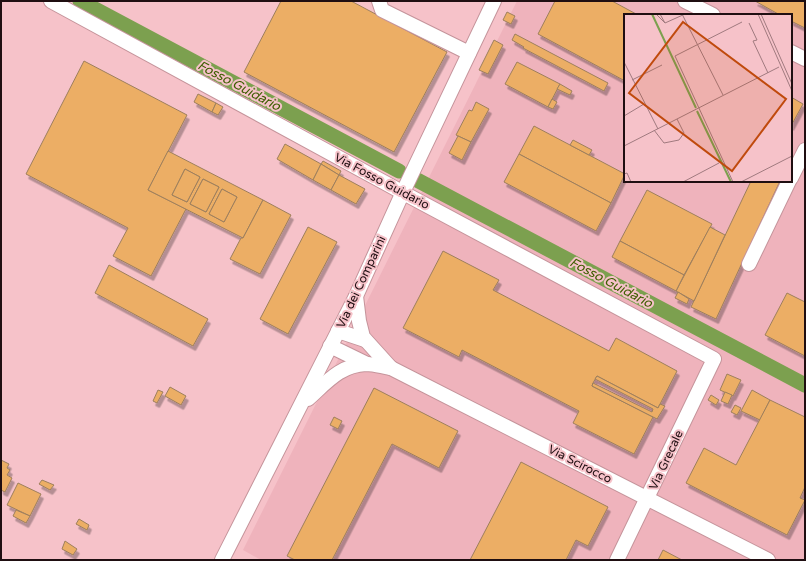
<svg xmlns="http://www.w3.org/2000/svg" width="806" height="561" font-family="'Varela Round',sans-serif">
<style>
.built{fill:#efb3bc;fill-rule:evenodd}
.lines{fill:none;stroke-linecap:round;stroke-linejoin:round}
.canal{stroke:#7ca04f;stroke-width:15}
.building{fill:#ecae65;stroke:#9d7f5d;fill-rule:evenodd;filter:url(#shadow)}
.minor-casing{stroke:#c5949b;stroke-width:16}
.minor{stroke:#fff;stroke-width:14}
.labels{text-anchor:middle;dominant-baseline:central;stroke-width:4;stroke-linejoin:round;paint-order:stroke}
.street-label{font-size:12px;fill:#1f0e11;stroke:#f6c2c9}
.water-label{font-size:13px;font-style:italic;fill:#3d5e00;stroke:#f6c2c9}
.inset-river{fill:none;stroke:#7ca04f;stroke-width:2}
.inset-road{fill:none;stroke:#a07a7f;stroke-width:1}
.view{fill:#c04a0d;fill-opacity:0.15;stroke:#c04a0d;stroke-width:2}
.inset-edge{fill:none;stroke:#1f0e11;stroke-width:2}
</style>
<defs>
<filter id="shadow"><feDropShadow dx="2.5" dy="4.5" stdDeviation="0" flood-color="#0004"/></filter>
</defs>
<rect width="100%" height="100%" fill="#f6c2c9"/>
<!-- built -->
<path class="built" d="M517,1H805V560H261L243,550ZM625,15H791V181H625Z"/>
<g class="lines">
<!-- canal -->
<g class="canal">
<polyline points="80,1 399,171"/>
<polyline points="417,180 805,385"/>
</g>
</g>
<!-- building -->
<g class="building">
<polygon points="281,1 351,1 447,52 394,152 244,72"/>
<polygon points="555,1 612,1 638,15 625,15 625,81 538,34"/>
<polygon points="755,1 805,1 805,28 791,21 791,15 780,15"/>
<polygon points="507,12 515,16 511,24 503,20"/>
<polygon points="515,34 608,83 604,91 523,48 524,47 512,40"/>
<polygon points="494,40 503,45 488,74 479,70"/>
<polygon points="84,61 187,115 148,190 186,209 151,276 113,256 128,228 26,174"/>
<polygon points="517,62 560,84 548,107 505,84"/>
<polygon points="560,84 572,91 570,95 557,89"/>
<polygon points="198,94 216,103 212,112 194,102"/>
<polygon points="791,97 803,104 791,126"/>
<polygon points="552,99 557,102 553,109 548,107"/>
<polygon points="476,102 489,109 471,142 456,135 469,110 472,111"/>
<polygon points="216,103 223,107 218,115 212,112"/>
<polygon points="534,126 625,174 611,203 519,154"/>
<polygon points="458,136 471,142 462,160 449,153"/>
<polygon points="573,140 592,150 589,155 570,145"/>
<polygon points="285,144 321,164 313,180 277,159"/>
<path d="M168,151L263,200L243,238L148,190ZM185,169L200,177L187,202L172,195ZM203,179L219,187L206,212L190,204ZM222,189L237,197L224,222L209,214Z"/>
<polygon points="519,154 611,203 596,231 504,182"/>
<polygon points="323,161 341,171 339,175 321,164"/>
<polygon points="321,164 339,175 331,190 313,180"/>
<polygon points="185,169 200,177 187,202 172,195"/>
<polygon points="339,175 365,189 356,204 331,190"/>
<polygon points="203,179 219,187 206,212 190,204"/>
<polygon points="751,181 780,181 716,319 691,307"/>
<polygon points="222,189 237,197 224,222 209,214"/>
<polygon points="647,190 712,224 684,275 620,241"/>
<polygon points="263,200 291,215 260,274 230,259 241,238 243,238"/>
<polygon points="308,227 337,242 288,334 260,319"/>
<polygon points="710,227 725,235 694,301 676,291"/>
<polygon points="620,241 684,275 676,291 612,257"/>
<polygon points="443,251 499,280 493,290 609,351 616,338 677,371 658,408 597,376 593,383 592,386 653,417 634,454 573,423 579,411 462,350 459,357 403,328"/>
<polygon points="109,265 208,319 193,346 95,293"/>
<polygon points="678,292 689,299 687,304 675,298"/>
<polygon points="787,293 805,302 805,356 765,335"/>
<polygon points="727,374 741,380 733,396 720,390"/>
<polygon points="597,376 658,408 660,404 665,406 657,419 592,386 593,383 652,412 653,409 595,379"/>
<polygon points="170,387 186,396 181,405 165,396"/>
<polygon points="374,388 458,431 439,468 392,444 332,560 295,560 287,556"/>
<polygon points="158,390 163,392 157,403 153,401"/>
<polygon points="752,390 770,400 760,420 741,411"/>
<polygon points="725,392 732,395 728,404 721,401"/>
<polygon points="711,395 719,400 716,405 708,400"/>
<polygon points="770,400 805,417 805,487 800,498 805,500 787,535 686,483 704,448 736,465"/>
<polygon points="735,405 741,408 737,415 731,412"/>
<polygon points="334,417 342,421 338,429 330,425"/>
<polygon points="1,460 9,464 7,468 10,470 7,475 12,478 5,492 1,490"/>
<polygon points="521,462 608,507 588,546 576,540 566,560 470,560"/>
<polygon points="42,480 54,485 50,490 39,484"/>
<polygon points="18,483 41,494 30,516 7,505"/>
<polygon points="16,510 30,516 26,523 13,516"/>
<polygon points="79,519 89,525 87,530 76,524"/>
<polygon points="65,541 77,549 73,555 62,549"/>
<polygon points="663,550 682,560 658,560"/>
</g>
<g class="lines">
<defs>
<g id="minor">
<polyline points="51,1 411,197 714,359 617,560"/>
<polyline points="379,1 382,10 469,53"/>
<polyline points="685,1 713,15"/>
<polyline points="791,52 805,59"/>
<polyline points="791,178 805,150"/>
<polyline points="749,264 789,181"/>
<polyline points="356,296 359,321 363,337 391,368"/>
<polyline points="338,331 365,340"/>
<polyline points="330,346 367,364"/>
<path d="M308,399C326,383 340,365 366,364C375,364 383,367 391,368L768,560"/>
<polyline points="222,560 356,296 403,192 494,1"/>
</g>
</defs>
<!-- minor casing -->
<use href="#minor" class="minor-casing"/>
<!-- minor -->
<use href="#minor" class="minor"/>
</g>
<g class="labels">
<!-- street labels -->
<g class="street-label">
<text transform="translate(382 181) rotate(28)">Via Fosso Guidario</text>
<text transform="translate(361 282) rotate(-65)">Via dei Comparini</text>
<text transform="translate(666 460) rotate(-65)">Via Grecale</text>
<text transform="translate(580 464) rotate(27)">Via Scirocco</text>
</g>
<!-- water labels -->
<g class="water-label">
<text transform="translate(239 86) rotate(28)">Fosso Guidario</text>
<text transform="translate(611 283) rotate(28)">Fosso Guidario</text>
</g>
</g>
<!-- overview -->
<g transform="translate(624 14)">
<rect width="168" height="168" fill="#f6c2c9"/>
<path class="inset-river" d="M28,0L72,94M73,97L107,168"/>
<path class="inset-road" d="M32,0L41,9M36,0L41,9L61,0M58,0L99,81M134,0L168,77M137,0L168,70M125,9L133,26L129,27L144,59M0,48L34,115M8,66L38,51M0,102L20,90M30,116L40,129L55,126L60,119L53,105M0,132L155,53M0,160L3,159L7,168M59,168L95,149M109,168L51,42L118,8M117,168L168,142"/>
<path class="view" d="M59,8L162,85L108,157L5,79Z"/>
<rect width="168" height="168" class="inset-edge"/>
</g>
<!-- border -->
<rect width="806" height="561" fill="none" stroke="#1f0e11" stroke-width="4"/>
</svg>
